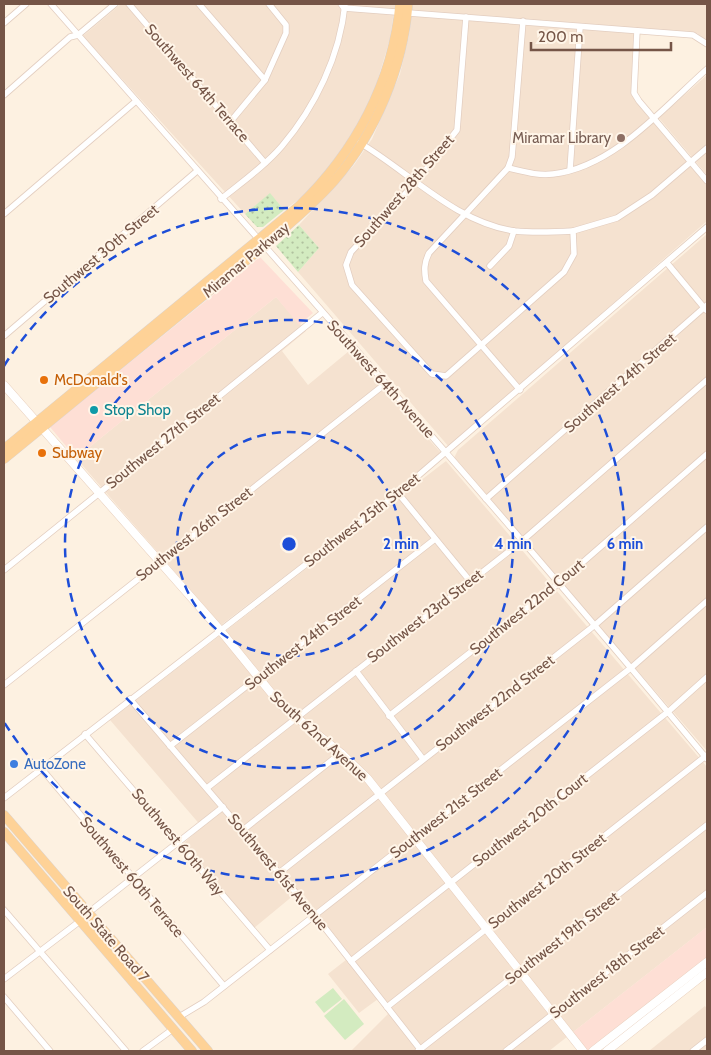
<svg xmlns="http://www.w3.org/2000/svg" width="711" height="1055" font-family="Cabin,sans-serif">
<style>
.residential{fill:#f5e2d0}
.commercial{fill:#fedfd5}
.park{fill:url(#park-dots)}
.pitch{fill:#d3ebc0}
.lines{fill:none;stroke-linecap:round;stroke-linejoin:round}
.street-casing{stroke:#e3cec0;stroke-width:7}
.secondary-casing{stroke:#e8cfbd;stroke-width:9}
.primary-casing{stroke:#dbd3cf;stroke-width:10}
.street{stroke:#fff;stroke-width:5.5}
.secondary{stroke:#fff;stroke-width:8}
.primary{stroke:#fed297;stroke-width:9}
.ring{fill:none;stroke:#1d4ed8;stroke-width:2.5;stroke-dasharray:9 6}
.education-dot{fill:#8d6e63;stroke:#fff5e8;stroke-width:2}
.food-dot{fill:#e8710a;stroke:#fff5e8;stroke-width:2}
.culture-dot{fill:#0f9aa8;stroke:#fff5e8;stroke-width:2}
.shop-dot{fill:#3f7fe0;stroke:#fff5e8;stroke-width:2}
.labels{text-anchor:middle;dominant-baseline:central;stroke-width:4;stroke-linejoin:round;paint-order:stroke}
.street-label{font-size:15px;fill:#755547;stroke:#fff5e8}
.education-label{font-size:15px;fill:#785e54;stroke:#fff5e8;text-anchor:end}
.food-label{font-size:15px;fill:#c56008;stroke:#fff5e8;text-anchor:start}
.culture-label{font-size:15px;fill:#0d838f;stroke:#fff5e8;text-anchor:start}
.shop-label{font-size:15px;fill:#366cbe;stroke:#fff5e8;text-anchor:start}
.centre{fill:#1d4ed8;stroke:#fff5e8;stroke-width:2.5}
.ring-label{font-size:15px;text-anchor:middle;font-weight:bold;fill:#1d4ed8;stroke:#fff5e8;stroke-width:4;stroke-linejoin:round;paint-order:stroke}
</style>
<defs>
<pattern id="park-dots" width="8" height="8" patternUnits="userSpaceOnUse" patternTransform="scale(1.25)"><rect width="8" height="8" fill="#d3ebc0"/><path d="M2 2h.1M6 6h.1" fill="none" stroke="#b0c19e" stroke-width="1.8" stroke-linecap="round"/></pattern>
</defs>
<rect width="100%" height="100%" fill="#fdf1e1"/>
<!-- residential -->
<g class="residential">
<polygon points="121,4 395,4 390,39 375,89 357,128 324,175 301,198 284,210 270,194 245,214 83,36"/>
<polygon points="412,4 707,4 707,41 697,33 635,28 631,94 707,186 707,221 449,447 298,272 319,248 299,225 354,165 372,139 400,74 409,35"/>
<polygon points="707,75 707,175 659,118"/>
<polygon points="707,234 707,751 454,458 458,450"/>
<polygon points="276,297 306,331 282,351 308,385 349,351 441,453 396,491 221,625 76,458"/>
<polygon points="446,461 707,767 707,927 549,1051 351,1051 388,1014 378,999 359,1013 328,974 351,956 300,890 254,928 184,843 202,827 110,720"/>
<polygon points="705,1006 707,1009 707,1051 649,1051"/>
</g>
<!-- commercial -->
<g class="commercial">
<polygon points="260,257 313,313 299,325 276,297 76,458 50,427"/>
<polygon points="707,927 707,957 588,1051 572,1033"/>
</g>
<!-- park -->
<g class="park">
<polygon points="270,193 284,210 263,227 257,227 245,214"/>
<polygon points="299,225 319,248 298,272 276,246"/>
</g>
<!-- pitch -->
<g class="pitch">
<polygon points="333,988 342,999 324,1013 315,1002"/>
<polygon points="344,999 364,1024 345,1040 324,1016"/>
</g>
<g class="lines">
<defs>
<g id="street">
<path d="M51,4C271,254 494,502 707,759"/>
<polyline points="129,4 265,163"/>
<polyline points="199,4 265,80"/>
<polyline points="341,4 344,8 693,35 707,44"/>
<polyline points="466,17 457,130 416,182 351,252 346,265 352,285 432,374 446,376 564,272 574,254 573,231 617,218 652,195 707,148"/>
<polyline points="4,23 26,4"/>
<polyline points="637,31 634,93 639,101 707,181"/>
<polyline points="4,95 70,37 78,35 115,4"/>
<polyline points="231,121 265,80 286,33 286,25 269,4"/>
<path d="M360,143C409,172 456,223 515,231C535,233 554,232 573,231"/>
<path d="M508,168C522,171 537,176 553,174C614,167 663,108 707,69"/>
<polyline points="570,170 580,27"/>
<path d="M221,199C242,182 265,166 282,146C315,107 340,56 345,4"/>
<polyline points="4,214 136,101"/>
<polyline points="667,263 706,310"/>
<polyline points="490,266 509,246 514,231"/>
<polyline points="4,336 197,171"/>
<path d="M520,390L426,281C424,270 424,263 429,253L508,168L512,157L523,21"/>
<polyline points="398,493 470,581"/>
<polyline points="486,499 707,305"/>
<polyline points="4,570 322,313"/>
<polyline points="356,671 423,759"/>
<polyline points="4,685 385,384"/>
<polyline points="130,699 314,914 420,1049"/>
<polyline points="389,716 559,583 707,454"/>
<polyline points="85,734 270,950"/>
<polyline points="170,746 435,539"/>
<polyline points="41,768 224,986"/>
<polyline points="207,788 522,541 707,380"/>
<polyline points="4,798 398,493 707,227"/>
<polyline points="243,830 341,753"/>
<polyline points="279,873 595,625 707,527"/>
<polyline points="4,910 126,1051"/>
<polyline points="88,913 223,807"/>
<polyline points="351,961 669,711 707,677"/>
<polyline points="4,979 80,921"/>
<polyline points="4,997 50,1051"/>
<polyline points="387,1007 707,755"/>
<polyline points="179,1017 204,1002 632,667 707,601"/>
<polyline points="143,1051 173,1029"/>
<polyline points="418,1051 707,825"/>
<polyline points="506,1051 707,893"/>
<polyline points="693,1051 707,1040"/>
</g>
<g id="secondary">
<polyline points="4,385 220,630 281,705 341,753 368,779 583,1051"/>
<polyline points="593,1051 707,962"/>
<polyline points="607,1051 707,972"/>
</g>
<g id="primary">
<path d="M4,449L299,206C355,152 393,82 400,4"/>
<path d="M4,459L264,246C288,225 313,205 334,181C376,133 403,67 408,4"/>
<polyline points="4,815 208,1051"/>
<polyline points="4,832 192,1051"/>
</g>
</defs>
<!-- street casing -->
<use href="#street" class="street-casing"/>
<!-- secondary casing -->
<use href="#secondary" class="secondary-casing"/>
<!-- primary casing -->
<use href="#primary" class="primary-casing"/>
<!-- street -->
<use href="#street" class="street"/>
<!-- secondary -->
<use href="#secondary" class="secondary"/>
<!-- primary -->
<use href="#primary" class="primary"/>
</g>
<!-- distance rings -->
<g class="ring">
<circle cx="289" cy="544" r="112"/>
<circle cx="289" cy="544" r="224"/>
<path d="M4 366A336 336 0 1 1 4 722"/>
</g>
<!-- markers -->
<circle class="education-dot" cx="621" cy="138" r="5"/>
<g class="food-dot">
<circle cx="44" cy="380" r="5"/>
<circle cx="42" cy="453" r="5"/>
</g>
<circle class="culture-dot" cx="94" cy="410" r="5"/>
<circle class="shop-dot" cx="14" cy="764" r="5"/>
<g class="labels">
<!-- street labels -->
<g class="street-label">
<text transform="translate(197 83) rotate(49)">Southwest 64th Terrace</text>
<text transform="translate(404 191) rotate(-49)">Southwest 28th Street</text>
<text transform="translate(101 254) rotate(-40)">Southwest 30th Street</text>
<text transform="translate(246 260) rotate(-40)">Miramar Parkway</text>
<text transform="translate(381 379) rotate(48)">Southwest 64th Avenue</text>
<text transform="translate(620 383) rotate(-41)">Southwest 24th Street</text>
<text transform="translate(163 441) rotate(-39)">Southwest 27th Street</text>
<text transform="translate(362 520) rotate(-38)">Southwest 25th Street</text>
<text transform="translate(194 534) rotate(-38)">Southwest 26th Street</text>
<text transform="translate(527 607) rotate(-39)">Southwest 22nd Court</text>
<text transform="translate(425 616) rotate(-38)">Southwest 23rd Street</text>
<text transform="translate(303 643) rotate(-38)">Southwest 24th Street</text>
<text transform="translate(495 703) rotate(-38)">Southwest 22nd Street</text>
<text transform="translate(319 736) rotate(42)">South 62nd Avenue</text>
<text transform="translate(446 813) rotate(-38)">Southwest 21st Street</text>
<text transform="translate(530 820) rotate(-38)">Southwest 20th Court</text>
<text transform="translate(178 842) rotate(50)">Southwest 60th Way</text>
<text transform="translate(278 872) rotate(50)">Southwest 61st Avenue</text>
<text transform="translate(132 877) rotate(50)">Southwest 60th Terrace</text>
<text transform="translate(547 881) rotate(-38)">Southwest 20th Street</text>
<text transform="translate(106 934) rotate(49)">South State Road 7</text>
<text transform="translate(562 938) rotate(-38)">Southwest 19th Street</text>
<text transform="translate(607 972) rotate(-38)">Southwest 18th Street</text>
</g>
<!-- education labels -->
<g class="education-label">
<text x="611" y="138">Miramar Library</text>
</g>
<!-- food labels -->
<g class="food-label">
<text x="54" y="380">McDonald's</text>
<text x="52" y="453">Subway</text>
</g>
<!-- culture labels -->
<g class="culture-label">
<text x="104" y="410">Stop Shop</text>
</g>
<!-- shop labels -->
<g class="shop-label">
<text x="24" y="764">AutoZone</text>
</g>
</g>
<circle cx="289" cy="544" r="8" class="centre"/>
<g class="ring-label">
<text x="401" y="549">2 min</text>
<text x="513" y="549">4 min</text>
<text x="625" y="549">6 min</text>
</g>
<!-- border -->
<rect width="711" height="1055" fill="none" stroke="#755547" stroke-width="10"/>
<!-- scale -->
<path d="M531 42v8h140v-8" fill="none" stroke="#755547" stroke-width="2.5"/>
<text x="538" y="42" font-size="15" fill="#755547" stroke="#fff5e8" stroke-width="4" paint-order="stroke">200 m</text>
</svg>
